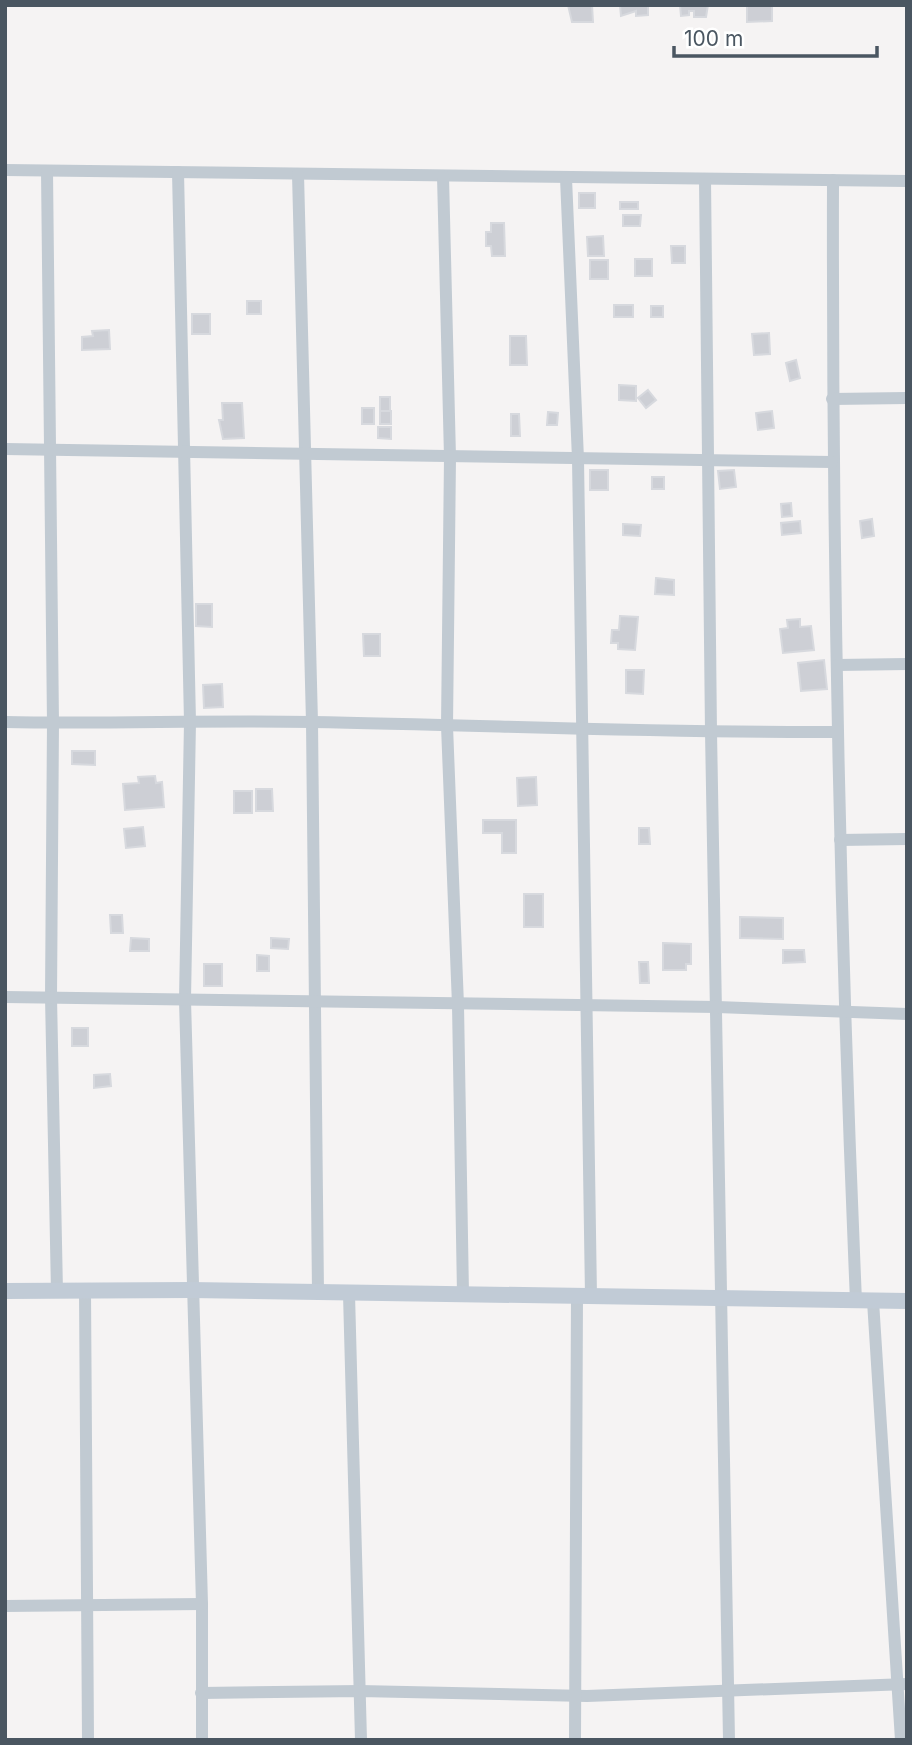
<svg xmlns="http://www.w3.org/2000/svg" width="912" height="1745" font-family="Inter,sans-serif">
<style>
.building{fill:#cdcfd5;stroke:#d7d9de;stroke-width:2}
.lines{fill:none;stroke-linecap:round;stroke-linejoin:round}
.street{stroke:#c1cad2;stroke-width:12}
.secondary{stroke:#c1cbd6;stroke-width:16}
</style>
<rect width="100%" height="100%" fill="#f5f3f3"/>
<!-- building -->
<g class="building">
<polygon points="568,5 592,5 593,22 572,22"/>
<polygon points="620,5 648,5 648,15 636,16 636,11 621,16"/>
<polygon points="680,5 708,5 706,17 694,17 694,11 689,11 689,15 681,16"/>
<polygon points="747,5 772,5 772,21 747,22"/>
<rect x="579" y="193" width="16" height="15"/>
<rect x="620" y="202" width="18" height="7"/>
<polygon points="623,215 641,215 640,226 623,226"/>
<polygon points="491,223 504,223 505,256 492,256 491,246 486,246 486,232 491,232"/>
<polygon points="603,236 604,256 588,256 587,237"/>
<polygon points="671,246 685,246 685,263 672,263"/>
<rect x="635" y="259" width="17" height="17"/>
<rect x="590" y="260" width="18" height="19"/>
<rect x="247" y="301" width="14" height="13"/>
<rect x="614" y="305" width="19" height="12"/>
<rect x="651" y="306" width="12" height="11"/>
<rect x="192" y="314" width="18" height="20"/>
<polygon points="109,330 110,349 82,350 82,337 93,336 92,331"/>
<polygon points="769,333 770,354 754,355 752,334"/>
<polygon points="510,336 526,336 527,365 510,365"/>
<polygon points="796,360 800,378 790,381 786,363"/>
<polygon points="619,385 636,386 636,401 619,400"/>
<polygon points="648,390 656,400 646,408 638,398"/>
<polygon points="380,397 390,397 390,412 380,411"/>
<polygon points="222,403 242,403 244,438 223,439 219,420 223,420"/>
<rect x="362" y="408" width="12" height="16"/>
<rect x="380" y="411" width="11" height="13"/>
<polygon points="772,411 774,428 758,430 756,413"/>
<polygon points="548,412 558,413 557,425 547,425"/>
<polygon points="511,414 519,414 520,436 511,436"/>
<polygon points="378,427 391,427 391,439 378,438"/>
<rect x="590" y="470" width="18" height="20"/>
<polygon points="734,470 736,487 720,489 718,471"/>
<rect x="652" y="477" width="12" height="12"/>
<polygon points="791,503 792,516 782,517 781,504"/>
<polygon points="872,519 874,536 862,538 860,521"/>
<polygon points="800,521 801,533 782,535 781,523"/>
<polygon points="623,524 641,525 640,536 623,535"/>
<polygon points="656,578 674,580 674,595 655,594"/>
<polygon points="196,604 212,604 212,627 196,626"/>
<polygon points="620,616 638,617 635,650 618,649 618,643 611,643 612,630 619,630"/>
<polygon points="800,619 800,627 811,626 814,650 783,653 780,629 788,628 787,620"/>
<polygon points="363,634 380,634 380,656 364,656"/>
<polygon points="824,660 827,689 801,691 798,663"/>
<polygon points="626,670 644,670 643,694 626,693"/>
<polygon points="222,684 223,707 204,708 203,685"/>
<polygon points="72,751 95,751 95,765 72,764"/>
<polygon points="155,776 156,783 162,782 164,807 125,810 123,784 139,783 138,777"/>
<polygon points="536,777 537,805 518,806 517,778"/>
<polygon points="256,789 272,789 273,811 256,811"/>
<rect x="234" y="791" width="18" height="22"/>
<polygon points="483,820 516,820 516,853 502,853 502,833 483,833"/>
<polygon points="143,827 145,846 126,848 124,829"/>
<polygon points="639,828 649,828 650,844 639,844"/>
<rect x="524" y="894" width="19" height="33"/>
<polygon points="110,915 122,915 123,933 111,933"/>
<polygon points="740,917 783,918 783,939 740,938"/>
<polygon points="131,938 149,939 149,951 130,951"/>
<polygon points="271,938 289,939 288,949 271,948"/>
<polygon points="663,943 691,944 691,964 686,964 686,970 663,970"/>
<polygon points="783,950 804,950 805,962 783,963"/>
<polygon points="257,955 269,956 269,971 257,971"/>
<polygon points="639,962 648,962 649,983 640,983"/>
<rect x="204" y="964" width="18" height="22"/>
<rect x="72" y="1028" width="16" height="18"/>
<polygon points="110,1074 111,1086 94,1088 94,1075"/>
</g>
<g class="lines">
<!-- street -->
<g class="street">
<polyline points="5,170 907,181"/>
<polyline points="47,171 53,723 51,997 57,1292"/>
<polyline points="178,172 190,722 185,1000 202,1604 202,1740"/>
<polyline points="298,174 312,722 318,1293"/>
<polyline points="443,176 450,457 447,726 458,1005 463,1294"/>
<polyline points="566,178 578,459 591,1296"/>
<polyline points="705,179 711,732 729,1740"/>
<path d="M833,180C832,554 840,927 856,1301"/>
<polyline points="832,399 907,398"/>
<polyline points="5,449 832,462"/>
<polyline points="837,665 907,664"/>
<path d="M5,722C108,724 210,720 312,722C487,725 662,733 837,732"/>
<polyline points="840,840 907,839"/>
<polyline points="5,997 717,1007 907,1014"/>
<polyline points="85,1291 88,1740"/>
<polyline points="349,1294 361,1740"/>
<polyline points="873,1301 901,1740"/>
<polyline points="5,1606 202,1604"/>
<polyline points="201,1693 360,1691 587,1696 907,1684"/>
<polyline points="575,1740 577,1296"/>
</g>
<!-- secondary -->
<polyline class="secondary" points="5,1291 191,1290 907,1301"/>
</g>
<!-- border -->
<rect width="912" height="1745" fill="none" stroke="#4a5661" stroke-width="14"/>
<!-- scale -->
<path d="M674 46v10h203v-10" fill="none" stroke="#4a5661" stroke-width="3.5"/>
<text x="684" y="46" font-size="21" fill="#4a5661" stroke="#ffffff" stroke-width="5" paint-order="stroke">100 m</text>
</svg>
